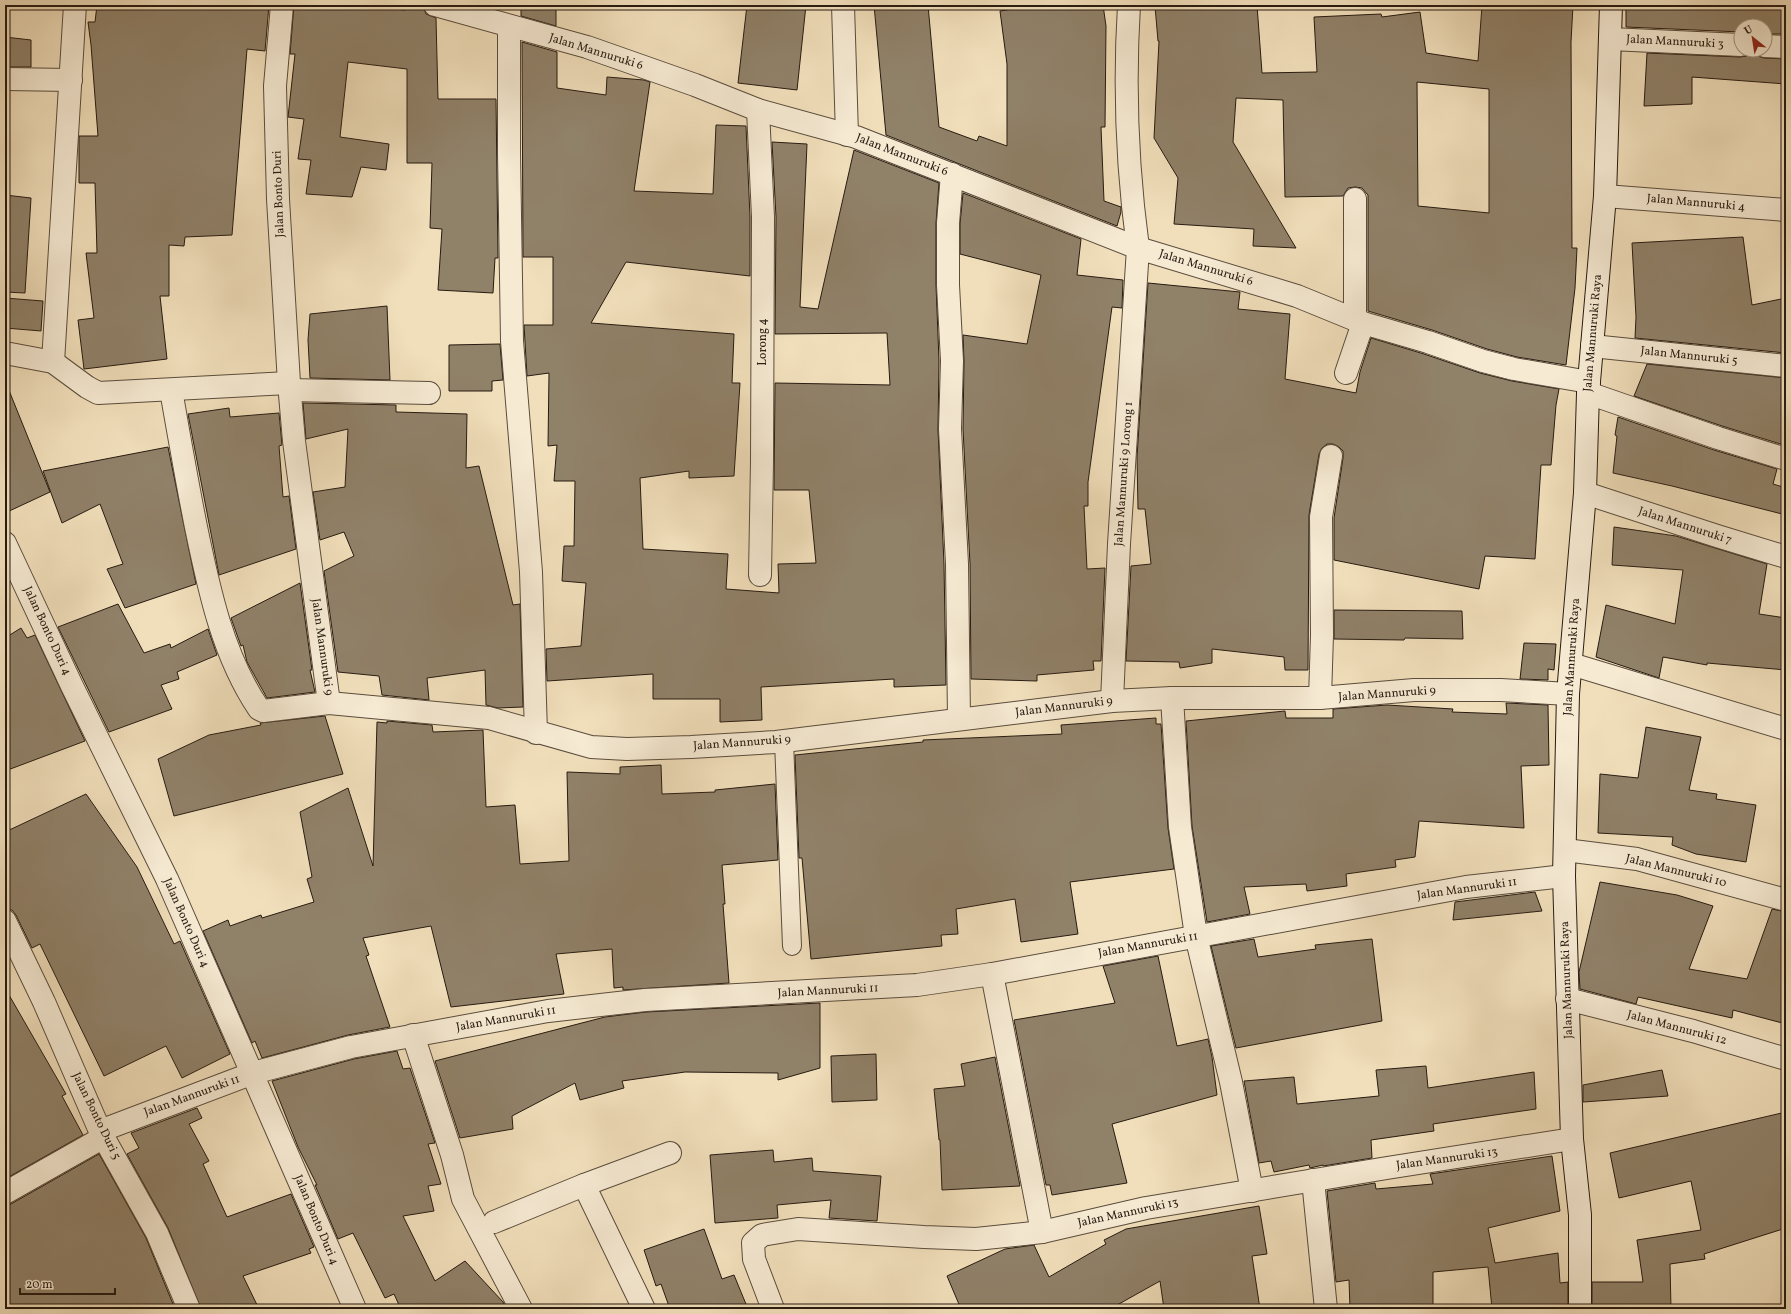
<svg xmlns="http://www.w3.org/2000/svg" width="1791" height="1314" font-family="Vollkorn,serif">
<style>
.building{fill:#908169;stroke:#271b11;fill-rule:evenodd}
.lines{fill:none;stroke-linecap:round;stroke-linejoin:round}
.lane-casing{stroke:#5a4c3c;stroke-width:20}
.street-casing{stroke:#5a4c3c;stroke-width:24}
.secondary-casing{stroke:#271b11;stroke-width:24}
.lane{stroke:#f6ead3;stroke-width:18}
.street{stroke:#f6ead3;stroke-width:22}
.secondary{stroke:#f6ead3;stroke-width:22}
.labels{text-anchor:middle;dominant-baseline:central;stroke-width:3;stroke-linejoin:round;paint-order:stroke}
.street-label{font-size:12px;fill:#271b11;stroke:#f6ead3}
</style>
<rect width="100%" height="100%" fill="#f1dfbb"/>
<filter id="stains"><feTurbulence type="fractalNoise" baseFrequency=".005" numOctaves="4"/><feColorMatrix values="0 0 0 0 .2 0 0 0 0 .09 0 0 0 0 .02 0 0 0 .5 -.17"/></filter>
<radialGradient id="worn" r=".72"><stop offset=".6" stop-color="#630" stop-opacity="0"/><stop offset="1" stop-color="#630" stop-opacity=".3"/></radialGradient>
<!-- building -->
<g class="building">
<polygon points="97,5 269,5 265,51 247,49 232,235 185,237 184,246 169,245 169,296 160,296 167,359 84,369 78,320 94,318 86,253 97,253 95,183 79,183 79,136 98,136 91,45 88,22 95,22"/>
<polygon points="294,5 346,5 405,10 405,5 423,5 426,14 436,18 438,99 496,99 498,258 495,258 493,293 438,290 442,229 430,228 432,163 407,163 407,69 348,62 340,137 389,144 386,170 361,167 352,197 306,194 311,160 298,159 304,119 288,117 295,54 290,54"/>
<polygon points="521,5 556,5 556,26 521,16"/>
<polygon points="747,5 806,5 797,90 738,83"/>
<polygon points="874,5 928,5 939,127 977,141 979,136 1007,146 1007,64 1000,11 1038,5 1103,5 1106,26 1105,127 1101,127 1104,201 1121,207 1121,212 1117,226 886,135"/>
<path d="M1175,5H1257L1262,73L1317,72L1314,17L1381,14L1382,17L1420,12L1426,53L1478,61L1482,5H1573L1571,42L1572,248H1577L1575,288L1566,365L1517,357L1487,349L1432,330L1368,311V195L1362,188L1355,187L1348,188L1343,196L1285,197L1283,100L1236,98L1233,142L1296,248L1253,246L1254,229L1174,224L1178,178L1154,138L1159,41H1158L1155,6ZM1417,82L1489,89V213L1418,206Z"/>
<polygon points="1679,5 1786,5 1786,34 1765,34 1765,26 1741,26 1741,32 1626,27 1626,7 1679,6"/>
<polygon points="5,37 31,40 31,67 5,67"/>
<polygon points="522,42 557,52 557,88 606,95 607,77 644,80 650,82 634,191 713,194 716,125 746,126 750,217 750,276 626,262 591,323 734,334 732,383 740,383 734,476 689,478 689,471 640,478 643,549 728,554 726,589 779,593 778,564 816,563 809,490 774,490 775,383 890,385 887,333 775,334 776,217 772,142 807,144 800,307 818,309 854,150 939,183 936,223 936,285 939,361 938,430 944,564 946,685 894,687 894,679 761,687 762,720 720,722 720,699 653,699 653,674 547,681 546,649 581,646 586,583 562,581 564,546 574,546 575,481 554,481 557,445 548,446 549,373 527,376 524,325 553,325 553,257 523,257"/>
<polygon points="1752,50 1758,56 1764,58 1786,59 1786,84 1692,77 1692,104 1644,106 1647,53 1740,57 1747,56"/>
<polygon points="963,193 1081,239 1077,275 1123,280 1122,308 1112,307 1088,482 1088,506 1084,506 1087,569 1105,568 1101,661 1093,661 1094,670 1037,675 1037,681 971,679 970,564 963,429 964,361 963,335 1027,344 1041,275 960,254 960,224"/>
<polygon points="5,195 31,198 25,293 5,292"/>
<polygon points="1743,237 1752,305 1786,298 1786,353 1635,338 1636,317 1632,243"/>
<polygon points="1148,283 1240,292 1238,309 1290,314 1285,379 1356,393 1360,372 1371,338 1424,354 1480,373 1512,381 1559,389 1556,405 1551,465 1541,465 1535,559 1485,556 1479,589 1334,560 1334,518 1343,458 1343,451 1339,447 1333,444 1327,444 1322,448 1319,454 1309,515 1308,670 1285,670 1284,657 1212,649 1212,663 1180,668 1179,662 1126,661 1131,566 1151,564 1145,509 1138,509 1137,457"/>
<polygon points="5,298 43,301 41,331 5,328"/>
<polygon points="387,306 390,380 310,378 308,340 310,314"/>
<polygon points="500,344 503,380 492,381 492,391 449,391 449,345"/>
<polygon points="1647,364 1786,378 1786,438 1784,445 1722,426 1634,396"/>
<polygon points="6,383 50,492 5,513 5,384"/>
<polygon points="303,403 396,405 396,412 467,414 466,468 479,466 513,605 520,604 523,707 498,708 486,705 485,670 427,678 429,700 382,695 379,676 338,672 324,571 354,556 344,532 320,540 313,492 345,487 348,429 306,439"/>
<polygon points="229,408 230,417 279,413 282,445 279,446 283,497 289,496 296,549 219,575 188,414"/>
<polygon points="1618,417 1714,450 1777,469 1773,484 1786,488 1786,515 1672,486 1613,473 1617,436 1615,435"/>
<polygon points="168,447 196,584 125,608 107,569 123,564 100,504 62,523 43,471"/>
<polygon points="1614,527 1676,536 1767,564 1759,614 1786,618 1786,670 1707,663 1707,665 1663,657 1659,678 1596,657 1606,605 1675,624 1683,570 1612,565"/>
<polygon points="300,583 312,670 310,670 315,692 267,698 247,662 243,645 241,646 231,618"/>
<polygon points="118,604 144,653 170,644 171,648 208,629 217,655 177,672 179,679 161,685 172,709 109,732 58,627"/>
<polygon points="1334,610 1462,611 1463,639 1405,638 1404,640 1334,639"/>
<polygon points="21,628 27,638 35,635 85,741 5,771 5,638"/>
<polygon points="1524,643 1556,644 1554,670 1548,669 1548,680 1520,679"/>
<polygon points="1506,703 1548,705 1549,765 1521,766 1524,828 1419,821 1415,857 1395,860 1396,867 1346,874 1347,886 1307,891 1306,884 1244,887 1250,914 1207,922 1192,826 1186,721 1285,711 1286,718 1333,718 1333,709 1387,705 1453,709 1452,712 1507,714"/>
<polygon points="325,716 343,774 174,816 158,759 209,735 261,725 260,723"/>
<polygon points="1156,718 1156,724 1161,724 1168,828 1174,869 1070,882 1078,934 1021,942 1015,899 956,909 958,934 941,935 942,946 811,959 802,858 799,858 795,755 923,742 923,740 1062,734 1061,725"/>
<polygon points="387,721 432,725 433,732 483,730 486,807 515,805 520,864 569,861 567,772 620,774 620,767 661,765 662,794 715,792 715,790 775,784 778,860 722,865 725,904 723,904 729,983 623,990 623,987 614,988 612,949 556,954 564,994 451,1007 431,926 363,938 369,955 366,956 390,1027 348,1035 262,1058 255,1041 252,1043 203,931 228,920 230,926 261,915 262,918 314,902 307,879 312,877 300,812 348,788 373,866 377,722 387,723"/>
<polygon points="1646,727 1701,737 1689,790 1717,794 1716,799 1756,805 1746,862 1696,854 1672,845 1673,837 1598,833 1600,774 1638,778"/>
<polygon points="86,794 137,867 174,944 180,941 230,1054 182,1078 166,1046 104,1076 40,944 32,948 16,915 12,910 5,909 5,832"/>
<polygon points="1600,882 1677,895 1713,906 1689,969 1747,979 1772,909 1786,912 1786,1024 1733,1010 1732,1018 1638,997 1636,1004 1580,989 1579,972"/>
<polygon points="1535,892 1542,911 1453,920 1455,902"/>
<polygon points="1254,939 1258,957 1316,949 1315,945 1372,939 1382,1021 1236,1048 1211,946"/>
<polygon points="1158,956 1177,1046 1208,1039 1212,1057 1217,1095 1112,1124 1127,1183 1052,1195 1050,1185 1046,1185 1014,1020 1115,1003 1103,966"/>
<polygon points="5,988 66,1094 62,1096 83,1135 5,1179"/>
<polygon points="820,1003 820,1068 778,1080 778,1073 685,1072 622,1081 624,1088 580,1100 575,1083 512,1116 513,1129 460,1138 435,1061 605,1017 646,1012"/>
<polygon points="397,1051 403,1069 410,1068 435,1143 428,1144 441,1184 428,1186 434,1211 403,1216 435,1281 465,1261 503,1302 507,1309 393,1309 399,1305 394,1294 385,1298 353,1233 338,1239 315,1185 317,1185 298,1147 272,1081 354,1059"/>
<polygon points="876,1054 877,1100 832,1102 831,1056"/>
<polygon points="995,1057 1020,1186 942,1190 940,1140 939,1140 934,1089 965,1086 961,1064"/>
<polygon points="1426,1066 1428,1088 1534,1072 1536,1109 1433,1124 1434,1131 1371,1140 1372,1158 1323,1166 1323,1165 1310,1168 1309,1165 1274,1172 1271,1161 1259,1163 1244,1081 1294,1077 1297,1104 1379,1096 1376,1070"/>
<polygon points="1662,1070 1668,1096 1583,1102 1583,1085"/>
<polygon points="197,1108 202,1118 189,1124 209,1161 203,1164 227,1217 291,1194 314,1247 309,1249 311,1253 243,1276 259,1309 201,1309 168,1228 127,1154 139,1148 131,1133"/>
<polygon points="1786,1112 1786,1228 1704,1254 1705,1259 1670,1264 1671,1309 1592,1309 1592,1282 1643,1282 1637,1240 1701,1230 1691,1181 1619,1198 1610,1153"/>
<polygon points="773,1150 774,1162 812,1158 813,1171 881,1176 877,1221 829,1218 831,1200 777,1205 778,1218 715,1223 710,1155"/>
<polygon points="99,1154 146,1238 175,1309 5,1309 5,1205 11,1204"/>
<polygon points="1552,1156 1560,1211 1488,1228 1495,1263 1558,1253 1560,1283 1568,1282 1568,1309 1492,1309 1488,1267 1433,1272 1433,1309 1350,1309 1349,1280 1336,1282 1327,1191 1375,1183 1376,1189 1433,1184 1430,1174"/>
<polygon points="1259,1206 1267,1254 1252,1256 1260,1309 1164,1309 1160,1281 1110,1309 961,1309 947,1276 1005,1249 1034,1245 1049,1277 1106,1244 1104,1240 1126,1229"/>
<polygon points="704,1229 722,1279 734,1275 748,1309 670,1309 661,1284 656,1286 644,1250"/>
</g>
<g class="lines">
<defs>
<polyline id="lane" points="784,741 792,946"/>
<g id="street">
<polyline points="282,5 275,86 278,199 289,383 294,441 329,703"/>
<polyline points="435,5 587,47 695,85 758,110 856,137 1138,248 1297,296 1363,323"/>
<polyline points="843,5 847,135"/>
<polyline points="509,26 509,153 512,341 531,572 536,733"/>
<polyline points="1610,39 1741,45"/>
<polyline points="1765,46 1786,47"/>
<polyline points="5,79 71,80"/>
<polyline points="758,110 763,217 762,461 760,575"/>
<polyline points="952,174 948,223 948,285 952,361 950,429 957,564 959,719"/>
<polyline points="1605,196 1786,210"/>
<polyline points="1355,319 1355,199"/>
<polyline points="1592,346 1786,366"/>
<polyline points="5,353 53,362 87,387 98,393 289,383"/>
<polyline points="53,362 75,5"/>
<polyline points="1346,373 1363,323 1428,342 1483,361 1514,369 1589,382"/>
<path d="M171,390C179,436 187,482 196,527C209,590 223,656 259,709L263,711L329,703L489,718L591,747L627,749L691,747L776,742L1112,701L1172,698H1320L1414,690H1501L1568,694"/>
<polyline points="290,390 429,393"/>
<polyline points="1588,393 1718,438 1786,459"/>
<polyline points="1585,493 1717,536 1786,557"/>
<polyline points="5,543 72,686 167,879 355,1309"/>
<polyline points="1571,664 1786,729"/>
<polyline points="1172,698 1180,827 1196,936 1231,1082 1252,1191"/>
<polyline points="1320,698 1322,635 1321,517 1331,456"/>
<path d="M1112,701L1119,544L1138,248C1127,167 1124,86 1129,5"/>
<polyline points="1565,850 1637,859 1786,900"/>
<polyline points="5,921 44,1002 100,1131 157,1233 189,1309"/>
<polyline points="992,974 1042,1232"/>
<polyline points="1567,999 1693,1031 1786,1059"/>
<polyline points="413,1035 452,1155 463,1199 521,1309"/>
<polyline points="100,1131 253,1073 351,1047 548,1011 645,1000 917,985 992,974 1466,887 1564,876"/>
<polyline points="1313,1180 1326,1309"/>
<polyline points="5,1193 104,1137"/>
<polyline points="494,1222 584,1185"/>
<polyline points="644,1309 584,1185 670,1153"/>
<polyline points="773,1309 754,1259 753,1243 762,1235 798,1229 924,1237 976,1239 1024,1234 1042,1232 1146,1208 1387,1168 1572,1139"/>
</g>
<polyline id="secondary" points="1580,1309 1580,1215 1572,1139 1564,876 1568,694 1585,493 1588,393 1605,196 1611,5"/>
</defs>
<!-- lane casing -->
<use href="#lane" class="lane-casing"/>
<!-- street casing -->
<use href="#street" class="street-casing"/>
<!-- secondary casing -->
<use href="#secondary" class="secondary-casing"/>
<!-- lane -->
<use href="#lane" class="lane"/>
<!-- street -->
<use href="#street" class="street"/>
<!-- secondary -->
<use href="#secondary" class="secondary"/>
</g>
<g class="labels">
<!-- street labels -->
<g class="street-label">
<text transform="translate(1675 42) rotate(3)">Jalan Mannuruki 3</text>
<text transform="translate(596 52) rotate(17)">Jalan Mannuruki 6</text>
<text transform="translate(902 155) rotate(21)">Jalan Mannuruki 6</text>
<text transform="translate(279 194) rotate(-92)">Jalan Bonto Duri</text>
<text transform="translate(1696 203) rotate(5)">Jalan Mannuruki 4</text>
<text transform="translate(1206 268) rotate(17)">Jalan Mannuruki 6</text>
<text transform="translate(1593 333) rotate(-85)">Jalan Mannuruki Raya</text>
<text transform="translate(763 342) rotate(-90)">Lorong 4</text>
<text transform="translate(1689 356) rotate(6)">Jalan Mannuruki 5</text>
<text transform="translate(1124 474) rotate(-86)">Jalan Mannuruki 9 Lorong 1</text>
<text transform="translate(1685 526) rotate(18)">Jalan Mannuruki 7</text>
<text transform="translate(47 631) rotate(65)">Jalan Bonto Duri 4</text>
<text transform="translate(322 647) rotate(82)">Jalan Mannuruki 9</text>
<text transform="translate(1572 657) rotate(-86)">Jalan Mannuruki Raya</text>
<text transform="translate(1387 694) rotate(-4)">Jalan Mannuruki 9</text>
<text transform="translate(1064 707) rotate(-7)">Jalan Mannuruki 9</text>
<text transform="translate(742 743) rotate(-4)">Jalan Mannuruki 9</text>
<text transform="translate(1676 871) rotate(14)">Jalan Mannuruki 10</text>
<text transform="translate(1467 889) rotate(-8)">Jalan Mannuruki 11</text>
<text transform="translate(186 923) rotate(66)">Jalan Bonto Duri 4</text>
<text transform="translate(1148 945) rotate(-10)">Jalan Mannuruki 11</text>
<text transform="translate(1567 980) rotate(-92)">Jalan Mannuruki Raya</text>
<text transform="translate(828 991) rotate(-3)">Jalan Mannuruki 11</text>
<text transform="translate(506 1019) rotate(-10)">Jalan Mannuruki 11</text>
<text transform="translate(1677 1028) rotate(15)">Jalan Mannuruki 12</text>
<text transform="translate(192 1096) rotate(-20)">Jalan Mannuruki 11</text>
<text transform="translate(96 1116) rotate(64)">Jalan Bonto Duri 5</text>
<text transform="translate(1447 1159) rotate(-8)">Jalan Mannuruki 13</text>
<text transform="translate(1128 1213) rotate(-12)">Jalan Mannuruki 13</text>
<text transform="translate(316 1220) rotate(67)">Jalan Bonto Duri 4</text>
</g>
</g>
<!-- margin -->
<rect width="1791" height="1314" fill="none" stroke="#f1dfbb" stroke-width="20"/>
<rect x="6" y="6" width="1779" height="1302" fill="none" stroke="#271b11" stroke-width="2"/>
<rect x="10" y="10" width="1771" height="1294" fill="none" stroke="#271b11"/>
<!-- north arrow -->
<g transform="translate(1753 38) rotate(330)"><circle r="19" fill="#f6ead3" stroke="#a39785"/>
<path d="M0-3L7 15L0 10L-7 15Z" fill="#8f2418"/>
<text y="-6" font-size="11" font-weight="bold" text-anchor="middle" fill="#271b11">U</text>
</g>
<!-- scale -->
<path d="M20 1288v6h95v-6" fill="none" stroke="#271b11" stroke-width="2"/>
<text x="26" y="1288" font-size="12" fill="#271b11" stroke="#f6ead3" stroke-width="3" paint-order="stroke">20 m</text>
<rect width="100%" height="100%" filter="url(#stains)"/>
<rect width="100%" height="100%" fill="url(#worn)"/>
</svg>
